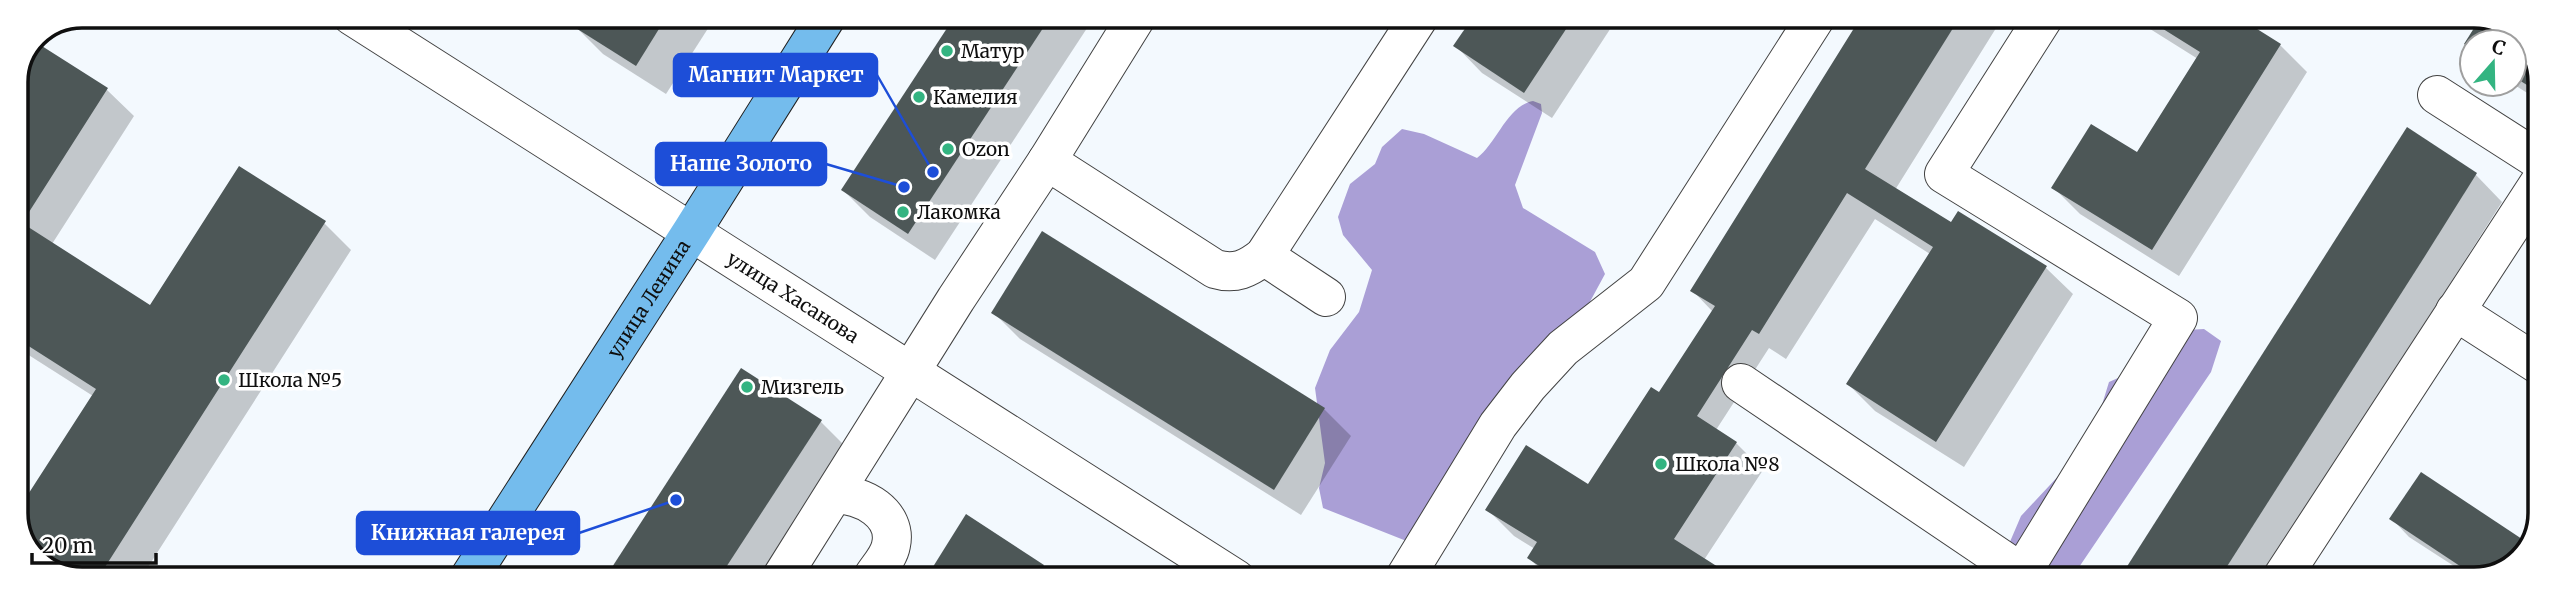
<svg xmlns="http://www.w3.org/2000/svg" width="2556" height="595" font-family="Merriweather,serif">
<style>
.forest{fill:#aa9fd6}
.shadow{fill:#0003}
.building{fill:#4d5757}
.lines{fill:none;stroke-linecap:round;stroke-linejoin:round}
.minor-casing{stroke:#424242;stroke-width:40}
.major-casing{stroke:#202020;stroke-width:40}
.minor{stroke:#fff;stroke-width:38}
.major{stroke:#74bced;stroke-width:38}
.poi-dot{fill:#33b481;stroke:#fff;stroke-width:2.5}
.labels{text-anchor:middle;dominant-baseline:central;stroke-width:7;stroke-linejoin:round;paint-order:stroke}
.poi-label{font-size:19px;fill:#0f0f0f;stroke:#fff;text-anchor:start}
.street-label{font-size:19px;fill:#0f0f0f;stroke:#fff}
.rim{fill:none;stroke:#0f0f0f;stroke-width:3.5}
.leader{fill:none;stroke:#1d4ed8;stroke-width:2.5}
.callout-dot{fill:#1d4ed8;stroke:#fff;stroke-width:2.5}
.callout{fill:#1d4ed8;stroke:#1d4ed8;stroke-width:2.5}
.callout-label{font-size:21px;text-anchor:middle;font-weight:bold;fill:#fff}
</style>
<rect width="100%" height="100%" fill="#f3f9fe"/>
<!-- forest -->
<g class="forest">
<path d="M1533,101L1541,104L1542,113L1515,185L1523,208L1595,252L1605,274L1586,309L1409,542L1323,508L1319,488L1325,463L1315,388L1330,350L1359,312L1372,270L1343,235L1338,217L1350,184L1375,164L1382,147L1402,129L1424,134L1477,158C1497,143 1507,106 1533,101Z"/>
<polygon points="2204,329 2221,341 2211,372 2071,579 1994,579 2021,516 2063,471 2093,434 2109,382 2127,374 2187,330"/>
</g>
<!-- shadow -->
<g class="shadow">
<polygon points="578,16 716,16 666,94 603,54 573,24"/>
<polygon points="957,16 1095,16 935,260 870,217 843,190"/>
<polygon points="1475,17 1618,17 1552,118 1482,73 1456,46"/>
<polygon points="1864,17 2003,17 1895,190 1951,225 2046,268 2073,294 1964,467 1875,411 1848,384 1930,254 1875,219 1786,359 1769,348 1716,430 1736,443 1763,470 1704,560 1733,579 1550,579 1529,558 1535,549 1514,536 1487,509 1588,486 1666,398 1713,312 1692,290"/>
<polygon points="2131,17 2235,17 2280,45 2307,72 2179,276 2080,214 2054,188 2137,155 2198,59"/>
<polygon points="2483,17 2487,17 2524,38 2540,74 2540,101 2513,84 2514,42 2472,42 2472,50 2466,44"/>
<polygon points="34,44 107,90 134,116 52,244 151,307 324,223 351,250 141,578 71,578 29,548 16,521 93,396 16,347 16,81"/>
<polygon points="2407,130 2476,175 2502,202 2262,579 2121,579"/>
<polygon points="993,312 1324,409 1351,436 1301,515 1020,339"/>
<polygon points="741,371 820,421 850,451 768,578 607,578"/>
<polygon points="2422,474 2528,545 2517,563 2474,579 2409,537 2392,519"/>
<polygon points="966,517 1043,566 1055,578 928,578"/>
</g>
<!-- building -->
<g class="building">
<polygon points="576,16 667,16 636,66 571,25"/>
<polygon points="955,16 1051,16 908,234 841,190"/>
<polygon points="1473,17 1574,17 1524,93 1453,46"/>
<polygon points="1861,17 1960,17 1865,169 1951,222 1958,211 2047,266 1936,442 1846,384 1933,247 1847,193 1759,334 1752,330 1697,416 1737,442 1674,539 1737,579 1559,579 1527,558 1537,542 1485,510 1526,445 1588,484 1651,387 1659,392 1715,306 1690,291"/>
<polygon points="2144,17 2238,17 2281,44 2152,250 2051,188 2091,124 2137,152 2200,52"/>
<polygon points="2481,17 2487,17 2524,38 2540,74 2540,93 2514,77 2514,42 2472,42 2472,50 2464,44"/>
<polygon points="34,41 108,88 22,223 150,305 239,166 326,221 98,578 84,578 25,541 16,521 16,513 96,389 16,338 16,81"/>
<polygon points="2407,127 2477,173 2425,256 2219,579 2119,579"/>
<polygon points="1042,231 1325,408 1274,490 991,313"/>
<polygon points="741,368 822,420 719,578 605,578"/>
<polygon points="2421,472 2528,543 2514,564 2478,578 2389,519"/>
<polygon points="966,514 1044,565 1036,578 926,578"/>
</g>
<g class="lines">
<defs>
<g id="minor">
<path id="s1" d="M352,16L1236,579"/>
<path d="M1137,16L1047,161L1215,269C1235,275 1248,269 1264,256L1419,17"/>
<polyline points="2437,95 2540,161"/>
<polyline points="1264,256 1326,297"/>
<polyline points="2455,311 2539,365"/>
<polyline points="1741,383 2022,573"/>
<path d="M834,495C862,493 898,514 891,545C889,557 878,568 872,578"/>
<polyline points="781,578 956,299 1047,161"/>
<polyline points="1404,579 1498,425 1528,386 1563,348 1646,283 1816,17"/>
<polyline points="2018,579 2178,318 1944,174 2044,17"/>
<polyline points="2281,579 2540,182"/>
</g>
<g id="major">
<path id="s2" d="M469,578L692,231L827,16"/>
</g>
</defs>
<!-- minor casing -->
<use href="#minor" class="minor-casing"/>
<!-- major casing -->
<use href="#major" class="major-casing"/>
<!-- minor -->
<use href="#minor" class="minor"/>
<!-- major -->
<use href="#major" class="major"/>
</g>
<!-- markers -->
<g class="poi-dot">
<circle cx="947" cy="51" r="7"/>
<circle cx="919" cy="97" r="7"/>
<circle cx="948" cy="149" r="7"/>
<circle cx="903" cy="212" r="7"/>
<circle cx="224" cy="380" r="7"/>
<circle cx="747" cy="387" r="7"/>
<circle cx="1661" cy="464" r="7"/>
</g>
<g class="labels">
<!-- poi labels -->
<g class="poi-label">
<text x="961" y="51">Матур</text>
<text x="933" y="97">Камелия</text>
<text x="962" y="149">Ozon</text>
<text x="917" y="212">Лакомка</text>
<text x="238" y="380">Школа №5</text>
<text x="761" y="387">Мизгель</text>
<text x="1675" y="464">Школа №8</text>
</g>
<!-- street labels -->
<g class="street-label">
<text stroke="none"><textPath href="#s1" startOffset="523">улица Хасанова</textPath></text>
<text stroke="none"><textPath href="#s2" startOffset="332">улица Ленина</textPath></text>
</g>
</g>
<!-- crop -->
<path d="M0 0H2556V595H0ZM82 28H2474A54 54 0 0 1 2528 82V513A54 54 0 0 1 2474 567H82A54 54 0 0 1 28 513V82A54 54 0 0 1 82 28Z" fill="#fff" fill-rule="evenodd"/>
<path class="rim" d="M82 28H2474A54 54 0 0 1 2528 82V513A54 54 0 0 1 2474 567H82A54 54 0 0 1 28 513V82A54 54 0 0 1 82 28Z"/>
<!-- callouts -->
<path class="leader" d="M933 172L877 75M904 187L826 164M676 500L579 533"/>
<g class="callout-dot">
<circle cx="933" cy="172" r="7"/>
<circle cx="904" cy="187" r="7"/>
<circle cx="676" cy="500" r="7"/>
</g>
<g class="callout">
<rect x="674" y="54" width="203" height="42" rx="7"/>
<rect x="656" y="143" width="170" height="42" rx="7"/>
<rect x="357" y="512" width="222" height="42" rx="7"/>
</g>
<g class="callout-label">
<text x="776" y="82">Магнит Маркет</text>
<text x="741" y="171">Наше Золото</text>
<text x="468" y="540">Книжная галерея</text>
</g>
<!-- north arrow -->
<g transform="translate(2493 63) rotate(20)"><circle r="33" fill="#ffffff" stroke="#9f9f9f" stroke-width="2"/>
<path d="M0-5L12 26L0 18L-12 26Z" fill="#33b481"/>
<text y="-10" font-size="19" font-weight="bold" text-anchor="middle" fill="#0f0f0f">С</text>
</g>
<!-- scale -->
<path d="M32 553v10h124v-10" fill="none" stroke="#0f0f0f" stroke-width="3.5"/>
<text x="42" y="553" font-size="21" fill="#0f0f0f" stroke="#ffffff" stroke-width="5" paint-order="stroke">20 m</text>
</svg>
